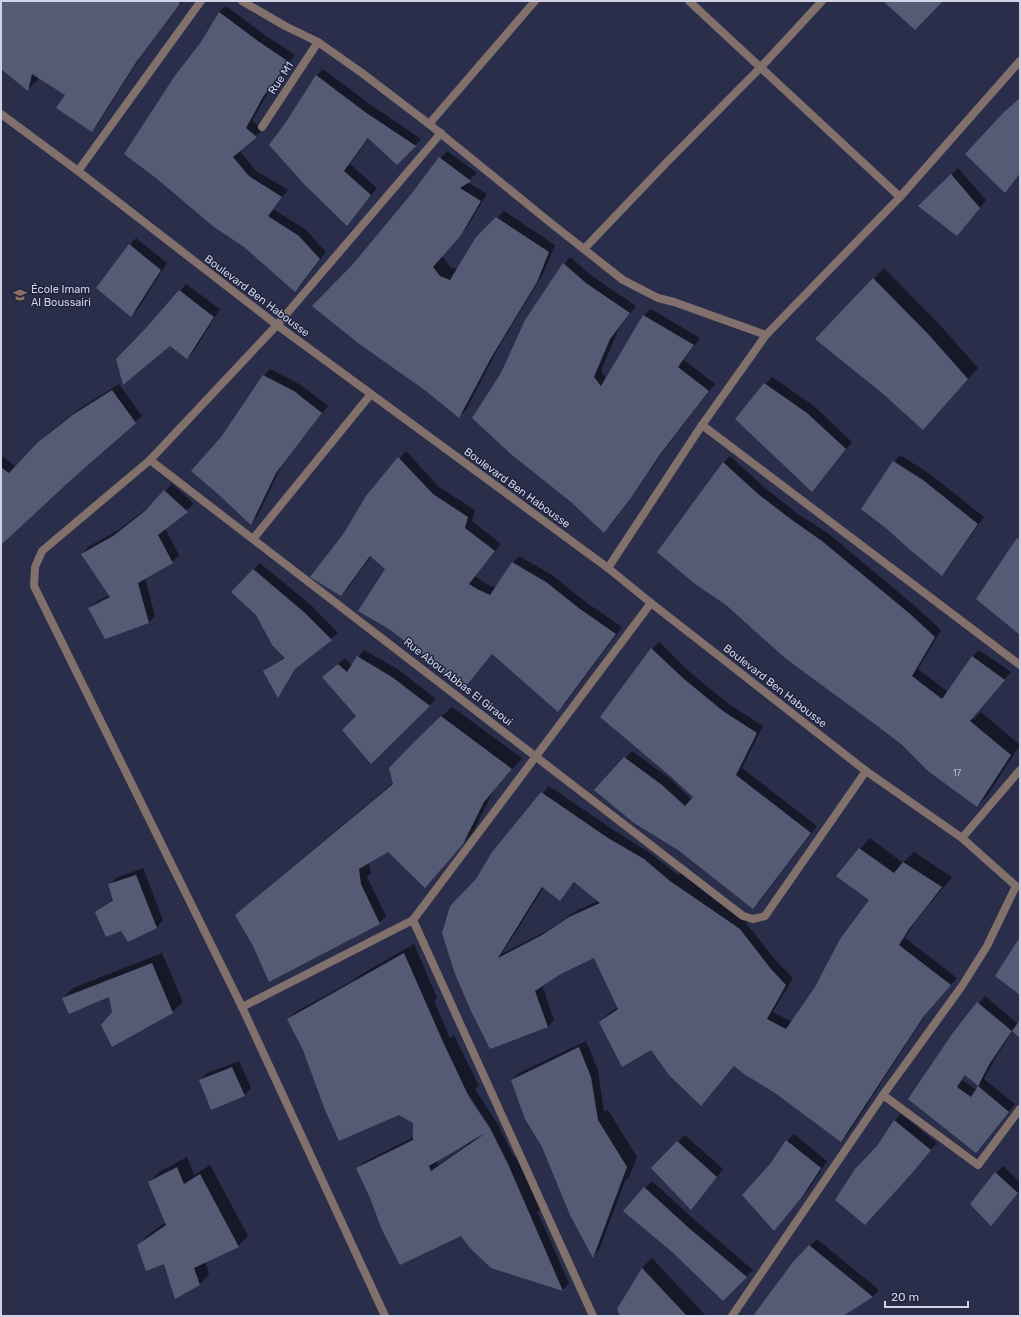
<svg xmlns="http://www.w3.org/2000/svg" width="1021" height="1317" font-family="Rubik,sans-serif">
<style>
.shadow{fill:#0007;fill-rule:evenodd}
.building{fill:#565b75;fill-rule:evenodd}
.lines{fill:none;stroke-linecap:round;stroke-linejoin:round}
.minor{stroke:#81706b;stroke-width:8}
.labels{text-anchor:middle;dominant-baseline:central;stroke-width:3;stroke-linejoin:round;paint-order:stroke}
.number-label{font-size:9px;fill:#b1b5c9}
.street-label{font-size:11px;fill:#cfd3e5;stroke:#21243f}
.poi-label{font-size:11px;fill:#cfd3e5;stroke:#21243f;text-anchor:start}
</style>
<rect width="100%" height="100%" fill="#2a2e4a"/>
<!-- shadow -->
<g class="shadow">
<polygon points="1,1 183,1 143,53 98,124 91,131 66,94 38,77 38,80 28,89 1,68"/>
<polygon points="226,6 265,35 295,55 270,89 252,121 263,129 239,150 255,170 288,190 273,209 305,229 326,252 302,284 295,291 244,246 202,42 219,12"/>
<polygon points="323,69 371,105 421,139 397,164 369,138 350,164 377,188 347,225 287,123 317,75"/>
<polygon points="447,151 477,173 467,182 487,194 467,227 442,256 450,267 457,269 477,238 504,211 555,245 543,274 497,350 466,410 459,416 355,263"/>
<polygon points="958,168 986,200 963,228 920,206"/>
<polygon points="136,238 167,263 138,309 131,316 130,245"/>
<polygon points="570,257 592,276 636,306 619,328 601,371 606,378 644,315 651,309 700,338 684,360 715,384 668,445 611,525 604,532 501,374 564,264"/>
<polygon points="884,268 939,324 978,368 923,429 883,392 816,339"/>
<polygon points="186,284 220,309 194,351 187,358 147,329"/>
<polygon points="270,369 301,385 328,406 282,465 257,517 251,524 221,437 264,376"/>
<polygon points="772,377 814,406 852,442 812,491 765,384"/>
<polygon points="119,384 142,416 71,479 1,544 1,455 16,467 46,435 82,407"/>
<polygon points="406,451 439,487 475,510 472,521 501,544 475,576 486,584 496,588 513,562 519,556 552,575 587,603 622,627 565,704 558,710 493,653 462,690 386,569 371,556 348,588 341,595 345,534 367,497"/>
<polygon points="900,455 930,474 984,517 948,568 942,574 894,462"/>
<polygon points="730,456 765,488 798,514 829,534 915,606 941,630 918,669 948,692 973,656 979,650 1011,672 972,718 973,720 981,712 1020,745 987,796 977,806 726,604 659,552 724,462"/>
<polygon points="172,484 194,504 165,528 179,555 172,562 145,578 155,616 148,623 89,608 96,602 110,595 82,554 88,547 120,529 151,505"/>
<polygon points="260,563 312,606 338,633 297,666 281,693 268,668 285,657 257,614 232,592"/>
<polygon points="659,642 691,673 730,705 763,726 742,768 817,826 760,901 753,907 679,849 595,790 632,751 669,778 692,800 695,797 670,774 601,717 652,649"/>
<polygon points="364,650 399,670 436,699 371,762 358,716 330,671 345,658 352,665"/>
<polygon points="452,707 522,758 494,790 473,832 425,886 388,851 369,862 371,873 367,877 386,916 379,923 254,946 236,915 297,863 393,783 425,732"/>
<path d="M549,786L615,831L650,853L678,875L681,872L749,919L746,923L777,962L793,978L773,1012L792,1022L816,987L870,900L837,875L870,838L903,863L914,852L952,877L915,922L905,938L957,978L930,1008L848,1134L841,1141L776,1092L735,1065L701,1105L651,1048L600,1022L610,1012L618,1007L594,956L559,974L542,985L554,1020L548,1026L490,1048L477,880L492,852ZM575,882L598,901L576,911L550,929L502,954L544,887L560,900Z"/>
<polygon points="143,868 163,920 157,927 128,941 121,930 96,913 103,906 114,898 109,885 116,878"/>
<path d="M414,944L437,998L434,1001L450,1038L454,1035L479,1086L475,1089L497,1123L514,1157L518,1155L541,1208L535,1215L538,1213L569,1283L563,1290L492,1267L462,1235L371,1198L357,1168L364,1162L414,1137V1123L304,1050L289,1019L295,1012L354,980L358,976ZM467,1092L491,1129H489L466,1093ZM466,1143L467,1145L438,1165L436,1161Z"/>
<polygon points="162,953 183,1002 172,1012 109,996 63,998 73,988"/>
<path d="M985,996L1018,1024L1020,1021V1036L1013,1031L997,1055L984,1079L1015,1104L976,1151L909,1099L953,1035ZM967,1074L980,1086L977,1090L962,1080Z"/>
<polygon points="586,1041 598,1070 604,1112 608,1110 637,1157 629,1177 625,1181 599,1250 593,1256 512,1080 519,1073"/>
<polygon points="239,1061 251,1088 245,1095 212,1109 201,1080 207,1073"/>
<polygon points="901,1114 937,1143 872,1217 878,1147 895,1120"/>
<polygon points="794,1134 827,1161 809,1189 774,1230 771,1165 787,1141"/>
<polygon points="685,1135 723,1169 697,1202 652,1168"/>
<polygon points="187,1157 194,1175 210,1165 248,1236 238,1246 205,1261 209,1274 199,1285 138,1245 148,1235 166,1222 149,1182 159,1172"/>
<polygon points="1003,1166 1020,1182 1020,1190 997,1218 996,1173"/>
<polygon points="652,1181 697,1222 753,1270 723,1299 672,1250 624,1210"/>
<polygon points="817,1239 879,1290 873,1296 841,1316 754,1316 793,1263"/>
<polygon points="652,1258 706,1316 621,1316 618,1309 642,1268"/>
</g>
<!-- building -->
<g class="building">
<polygon points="1,1 179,1 180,4 137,61 92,132 56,108 65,95 32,74 28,91 1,69"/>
<polygon points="883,1 943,1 915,30"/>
<polygon points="219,12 258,41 289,62 263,97 246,128 257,137 233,157 249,176 282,197 268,216 299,236 320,259 295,292 244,247 214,227 156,178 124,154 174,77 201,42"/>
<polygon points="316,75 365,112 416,146 397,165 368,138 344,171 371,195 347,226 304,184 269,145 286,122"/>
<polygon points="1020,98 1020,173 1005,193 965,154 1004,112"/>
<polygon points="439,157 471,181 460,188 481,201 461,235 433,267 440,276 450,280 476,237 496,217 549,252 537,282 491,358 459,418 426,391 358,343 312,306 353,264 412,193"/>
<polygon points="951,174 980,208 957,236 918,206"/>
<polygon points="129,244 161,270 131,317 96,288"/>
<polygon points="563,263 586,283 630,313 610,339 594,377 601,386 643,315 694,345 678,367 709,391 661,453 630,499 604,533 571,502 512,455 472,418 501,373 525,320"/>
<polygon points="873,278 929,335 968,379 923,430 882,393 815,339"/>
<polygon points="179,290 214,317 187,359 170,346 123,385 116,359 146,328"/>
<polygon points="263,375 294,391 322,413 276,473 251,525 218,494 191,471 221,437"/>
<polygon points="764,383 807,413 846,449 812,492 735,419"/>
<polygon points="112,390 136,423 72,479 1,545 1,467 9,473 38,442 74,414"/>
<polygon points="398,457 433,494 468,517 465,528 495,551 469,584 479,590 490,595 512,562 546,582 580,609 616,634 558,712 492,654 462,691 427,658 389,629 358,611 385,569 370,556 341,596 310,577 344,533 366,496"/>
<polygon points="893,461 923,480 978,524 942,576 909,549 887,529 861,509"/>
<polygon points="723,462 758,494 792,520 822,541 909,613 935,637 912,676 942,699 972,656 1005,680 970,721 1011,755 977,807 928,771 902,745 876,725 785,658 726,605 695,584 657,552"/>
<polygon points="164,490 188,512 158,535 173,563 138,583 149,623 105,639 88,608 110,597 81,554 113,536 145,511"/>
<polygon points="1017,538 1020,540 1020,635 976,599"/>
<polygon points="253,569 305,613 332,640 295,669 278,698 263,671 285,658 272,645 256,615 231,592"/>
<polygon points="651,648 684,679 723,711 757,733 736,775 811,833 753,909 678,850 634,823 594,790 624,757 662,785 685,806 693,797 669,775 600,717"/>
<polygon points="357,656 392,677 430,706 371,764 342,730 356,716 322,677 338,664 347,672"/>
<polygon points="441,716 512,769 484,802 463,844 425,888 388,852 359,869 361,884 380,924 269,982 253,946 235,915 393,784 389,768 414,742"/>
<path d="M541,792L608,838L644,859L670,881L740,929L771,969L786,985L767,1019L786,1029L815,987L840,939L869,900L836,876L859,848L894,873L903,862L942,887L909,929L899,945L951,985L924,1016L841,1142L775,1093L744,1074L734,1066L701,1106L669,1075L651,1050L622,1067L599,1022L618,1009L594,958L559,975L535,991L548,1027L490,1049L471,1011L455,974L442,933L450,906L476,879L492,852ZM574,882L600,903L569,917L542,935L498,958L542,887L560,901Z"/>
<polygon points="136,875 157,928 128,942 121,931 106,937 95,912 113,900 108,884"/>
<polygon points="1020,937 1020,995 995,976"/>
<path d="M404,953L444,1044L469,1097L491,1130L508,1164L563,1291L491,1268L470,1248L461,1236L400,1265L382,1230L370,1198L356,1168L413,1140V1123L399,1115L339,1141L325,1110L303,1050L287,1019ZM487,1132L431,1171L429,1166Z"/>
<polygon points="152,963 173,1013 112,1047 101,1025 112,1012 109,997 69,1014 62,998"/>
<polygon points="977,1002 1012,1031 990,1063 978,1086 965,1075 957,1087 971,1097 978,1086 1009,1112 976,1153 908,1099 952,1034"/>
<polygon points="1020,1020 1020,1038 1012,1031"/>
<polygon points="579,1047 591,1077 598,1120 627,1167 593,1258 570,1215 542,1147 525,1119 511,1080"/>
<polygon points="232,1067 245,1096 211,1110 199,1080"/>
<polygon points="894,1120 931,1150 913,1172 865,1225 835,1200 855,1169 877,1146"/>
<polygon points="786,1140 821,1168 802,1197 774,1231 742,1195 770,1164"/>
<polygon points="677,1141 717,1177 691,1210 651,1168"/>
<polygon points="177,1167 184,1184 200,1174 239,1247 194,1268 200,1285 175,1299 164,1264 146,1271 137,1245 166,1225 148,1182"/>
<polygon points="995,1172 1018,1193 991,1226 970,1204"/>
<polygon points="644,1187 690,1229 747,1277 723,1301 671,1251 623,1211"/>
<polygon points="809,1245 873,1297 843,1316 753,1316 793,1262"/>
<polygon points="642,1268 687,1316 620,1316 617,1309"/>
</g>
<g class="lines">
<!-- minor -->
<g class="minor">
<polyline points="242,1 285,26 318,42 362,73 429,124 547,220 623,280 658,298 674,302 766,335"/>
<polyline points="689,1 900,197"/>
<polyline points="1,114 78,171 277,325 608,568 651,603 866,771 962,838 1016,886 987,946 962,986 883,1095 732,1316"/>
<polyline points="429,124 535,1"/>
<polyline points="262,127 318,42"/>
<polyline points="78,171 201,1"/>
<polyline points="584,249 667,162 761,67 822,1"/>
<polyline points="702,425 1020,665"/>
<polyline points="150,460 743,916 753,919 765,916 866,771"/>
<polyline points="253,539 371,394"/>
<polyline points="608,568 702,425 766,335 900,197 1020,61"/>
<polyline points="962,838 1020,770"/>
<polyline points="413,920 593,1316"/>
<polyline points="242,1007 413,920 651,603"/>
<polyline points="883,1095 978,1165 1020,1109"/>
<polyline points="385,1316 242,1007 34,586 35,567 42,551 150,460 277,325 441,133"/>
</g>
</g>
<!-- icons -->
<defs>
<symbol id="school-bare" viewBox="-9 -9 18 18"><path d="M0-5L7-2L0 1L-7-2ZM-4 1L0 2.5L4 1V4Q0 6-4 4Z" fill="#8d6e63" stroke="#21243f" stroke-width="2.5" paint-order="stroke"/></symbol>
</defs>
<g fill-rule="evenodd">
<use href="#school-bare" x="10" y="285" width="20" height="20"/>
</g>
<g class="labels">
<!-- number labels -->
<g class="number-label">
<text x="957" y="773">17</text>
</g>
<!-- street labels -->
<g class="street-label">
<text transform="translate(281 78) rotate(-57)">Rue M1</text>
<text transform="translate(257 296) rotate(37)">Boulevard Ben Habousse</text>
<text transform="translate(517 488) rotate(36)">Boulevard Ben Habousse</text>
<text transform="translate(458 682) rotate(38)">Rue Abou Abbas El Giraoui</text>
<text transform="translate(775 686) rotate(38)">Boulevard Ben Habousse</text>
</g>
<!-- poi labels -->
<g class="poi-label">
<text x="31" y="289">École Imam<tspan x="31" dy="13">Al Boussairi</tspan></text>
</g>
</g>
<!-- border -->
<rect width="1021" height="1317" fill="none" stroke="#cfd3e5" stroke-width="4"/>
<!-- scale -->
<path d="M885 1301v6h83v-6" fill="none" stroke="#cfd3e5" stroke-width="2"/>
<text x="891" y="1301" font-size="12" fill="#cfd3e5" stroke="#21243f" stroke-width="3" paint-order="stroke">20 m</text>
</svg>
